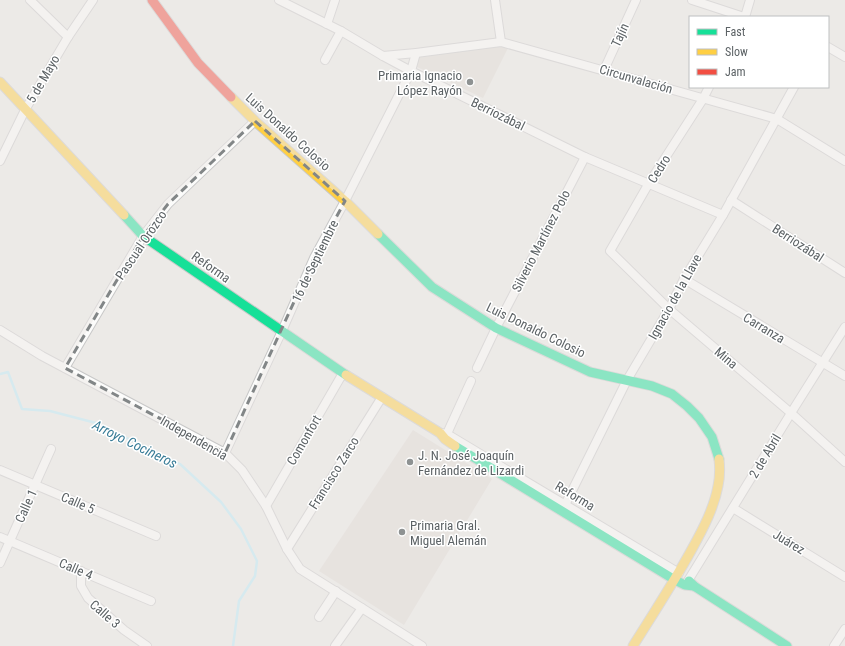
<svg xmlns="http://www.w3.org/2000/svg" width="845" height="646" font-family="'Roboto Condensed',sans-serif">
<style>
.education{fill:#e0dcd6}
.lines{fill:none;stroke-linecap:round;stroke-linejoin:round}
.stream{stroke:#baebf8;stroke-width:2.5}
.street-casing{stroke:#c8c8c8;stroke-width:10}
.fast-casing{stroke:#c8c9c8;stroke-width:11}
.slow-casing{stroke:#c8c9c8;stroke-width:11}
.jam-casing{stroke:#c8c9c8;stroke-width:11}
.street{stroke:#fcfcfb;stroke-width:8}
.fast{stroke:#16e098;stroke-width:9}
.slow{stroke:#ffcf43;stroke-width:9}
.jam{stroke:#f24e42;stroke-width:9}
.marked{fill:none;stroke:#828687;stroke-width:3;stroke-dasharray:8 5;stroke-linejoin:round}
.poi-dot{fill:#8e9292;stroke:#fff;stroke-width:1.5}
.labels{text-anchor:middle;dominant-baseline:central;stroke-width:3;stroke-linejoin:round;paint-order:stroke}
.street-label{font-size:13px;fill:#5c6265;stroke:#fff}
.poi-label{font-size:13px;fill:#5c6265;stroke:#fff;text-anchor:start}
.water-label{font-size:14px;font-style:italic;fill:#387c97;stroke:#fff}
</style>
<rect width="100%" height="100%" fill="#eceae7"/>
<!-- education -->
<g class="education">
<polygon points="500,44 509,46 483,98 415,66 420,54"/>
<polygon points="413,430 492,479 404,625 319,571"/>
</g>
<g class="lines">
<!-- stream -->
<polyline class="stream" points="0,374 8,372 22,409 50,411 96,423 180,464 221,502 241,529 257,561 255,576 239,601 233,646"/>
<defs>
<g id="street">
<polyline points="30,0 68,37"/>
<polyline points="279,0 341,31 383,56 411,71 585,157 723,215"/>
<polyline points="495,0 501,42"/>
<polyline points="692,0 744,17"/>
<polyline points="745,17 750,0"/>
<polyline points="327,24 335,0"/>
<polyline points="828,47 845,57"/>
<polyline points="383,56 416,53 501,42 777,119 845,161"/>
<polyline points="325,60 341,31"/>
<polyline points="604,70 636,0"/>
<polyline points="709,87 703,99 649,183 610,251 669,309 791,413 845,462"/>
<polyline points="0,161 25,110 68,37 93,0"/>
<polyline points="731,200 845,273"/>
<polyline points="684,279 845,376"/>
<polyline points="0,330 42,356 225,453 242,470 266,506 287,549 300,569 422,646"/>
<polyline points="65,368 143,236 168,204 255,121"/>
<polyline points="477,368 496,328 585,157"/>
<polyline points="440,433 447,434 679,573"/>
<polyline points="445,438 471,381"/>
<polyline points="225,453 282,331 314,258 345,201 411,71 416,53"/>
<polyline points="0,470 156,536"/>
<polyline points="266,506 343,373"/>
<polyline points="733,508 845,577"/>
<polyline points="562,511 627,380 669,309 684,279 723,215 794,87"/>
<polyline points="0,537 151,601"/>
<polyline points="287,549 382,397"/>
<polyline points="0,563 51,449"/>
<polyline points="81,571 81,586 88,598 124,630 147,646"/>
<polyline points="686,584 791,413 845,327"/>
<polyline points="319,617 336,591"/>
<polyline points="335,646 362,608"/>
<polyline points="834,646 845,629"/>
</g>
<g id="fast">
<polyline points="124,215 143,236 346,375"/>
<polyline points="378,234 432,287 496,328 590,372 652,386 672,394 687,406 699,418 712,437 719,459"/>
<polyline points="455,446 675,580 685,585 694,586"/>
<polyline points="689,581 694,586 787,646"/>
</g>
<g id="slow">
<polyline points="0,82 124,215"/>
<polyline points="231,97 255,121 345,201 378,234"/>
<polyline points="346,375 440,433 445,439 455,446"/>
<path d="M633,646C653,614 674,582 692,549C703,529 714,508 718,486C720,477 720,468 719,459"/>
</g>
<polyline id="jam" points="152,0 198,63 231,97"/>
</defs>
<!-- street casing -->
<use href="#street" class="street-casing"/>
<!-- fast casing -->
<use href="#fast" class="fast-casing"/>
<!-- slow casing -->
<use href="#slow" class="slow-casing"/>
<!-- jam casing -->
<use href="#jam" class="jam-casing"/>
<!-- street -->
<use href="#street" class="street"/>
<!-- fast -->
<use href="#fast" class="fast"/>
<!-- slow -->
<use href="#slow" class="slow"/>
<!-- jam -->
<use href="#jam" class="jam"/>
</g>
<!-- marked area -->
<path d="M0 0H845V646H0ZM255,121L345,201L314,258L225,453L65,368L143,236L168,204Z" fill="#eceae7" fill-opacity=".55" fill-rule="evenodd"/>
<path class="marked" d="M255,121L345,201L314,258L225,453L65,368L143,236L168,204Z"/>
<!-- markers -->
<g class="poi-dot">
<circle cx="470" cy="82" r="4"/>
<circle cx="410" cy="462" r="4"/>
<circle cx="402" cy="532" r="4"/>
</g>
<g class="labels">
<!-- street labels -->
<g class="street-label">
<text transform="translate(620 35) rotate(-65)">Tajín</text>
<text transform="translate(43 79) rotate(-60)">5 de Mayo</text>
<text transform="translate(636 79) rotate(16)">Circunvalación</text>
<text transform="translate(498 114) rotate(26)">Berriozábal</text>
<text transform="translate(288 132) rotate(42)">Luis Donaldo Colosio</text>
<text transform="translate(659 169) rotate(-58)">Cedro</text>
<text transform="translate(541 241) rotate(-63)">Silverio Martínez Polo</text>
<text transform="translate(798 243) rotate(33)">Berriozábal</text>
<text transform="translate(141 245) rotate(-56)">Pascual Orozco</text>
<text transform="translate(315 261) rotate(-64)">16 de Septiembre</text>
<text transform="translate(211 267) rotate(35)">Reforma</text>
<text transform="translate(675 297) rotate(-61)">Ignacio de la Llave</text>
<text transform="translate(764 328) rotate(31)">Carranza</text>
<text transform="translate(536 330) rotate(26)">Luis Donaldo Colosio</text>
<text transform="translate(726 358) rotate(40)">Mina</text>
<text transform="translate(194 438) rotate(30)">Independencia</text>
<text transform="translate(304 440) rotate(-60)">Comonfort</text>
<text transform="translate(765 456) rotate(-59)">2 de Abril</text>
<text transform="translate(334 473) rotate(-58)">Francisco Zarco</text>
<text transform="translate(575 496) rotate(31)">Reforma</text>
<text transform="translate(78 503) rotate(23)">Calle 5</text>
<text transform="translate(26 506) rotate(-66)">Calle 1</text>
<text transform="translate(789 542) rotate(31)">Juárez</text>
<text transform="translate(76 569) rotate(23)">Calle 4</text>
<text transform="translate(105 614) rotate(41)">Calle 3</text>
</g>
<!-- poi labels -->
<g class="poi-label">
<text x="462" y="75" text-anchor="end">Primaria Ignacio<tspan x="462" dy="15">López Rayón</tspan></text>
<text x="418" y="455">J. N. José Joaquín<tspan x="418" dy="15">Fernández de Lizardi</tspan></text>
<text x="410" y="525">Primaria Gral.<tspan x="410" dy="15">Miguel Alemán</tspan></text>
</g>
<!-- water labels -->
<g class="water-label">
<text transform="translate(135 444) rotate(26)">Arroyo Cocineros</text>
</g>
</g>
<!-- legend -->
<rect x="689" y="16" width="140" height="72" fill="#ffffff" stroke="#bec0c1"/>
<rect x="697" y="29" width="20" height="6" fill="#16e098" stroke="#bec0c1"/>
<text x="725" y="36" font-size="12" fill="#5c6265">Fast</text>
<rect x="697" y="49" width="20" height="6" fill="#ffcf43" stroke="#bec0c1"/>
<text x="725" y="56" font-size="12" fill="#5c6265">Slow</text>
<rect x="697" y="69" width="20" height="6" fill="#f24e42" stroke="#bec0c1"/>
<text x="725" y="76" font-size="12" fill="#5c6265">Jam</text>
</svg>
